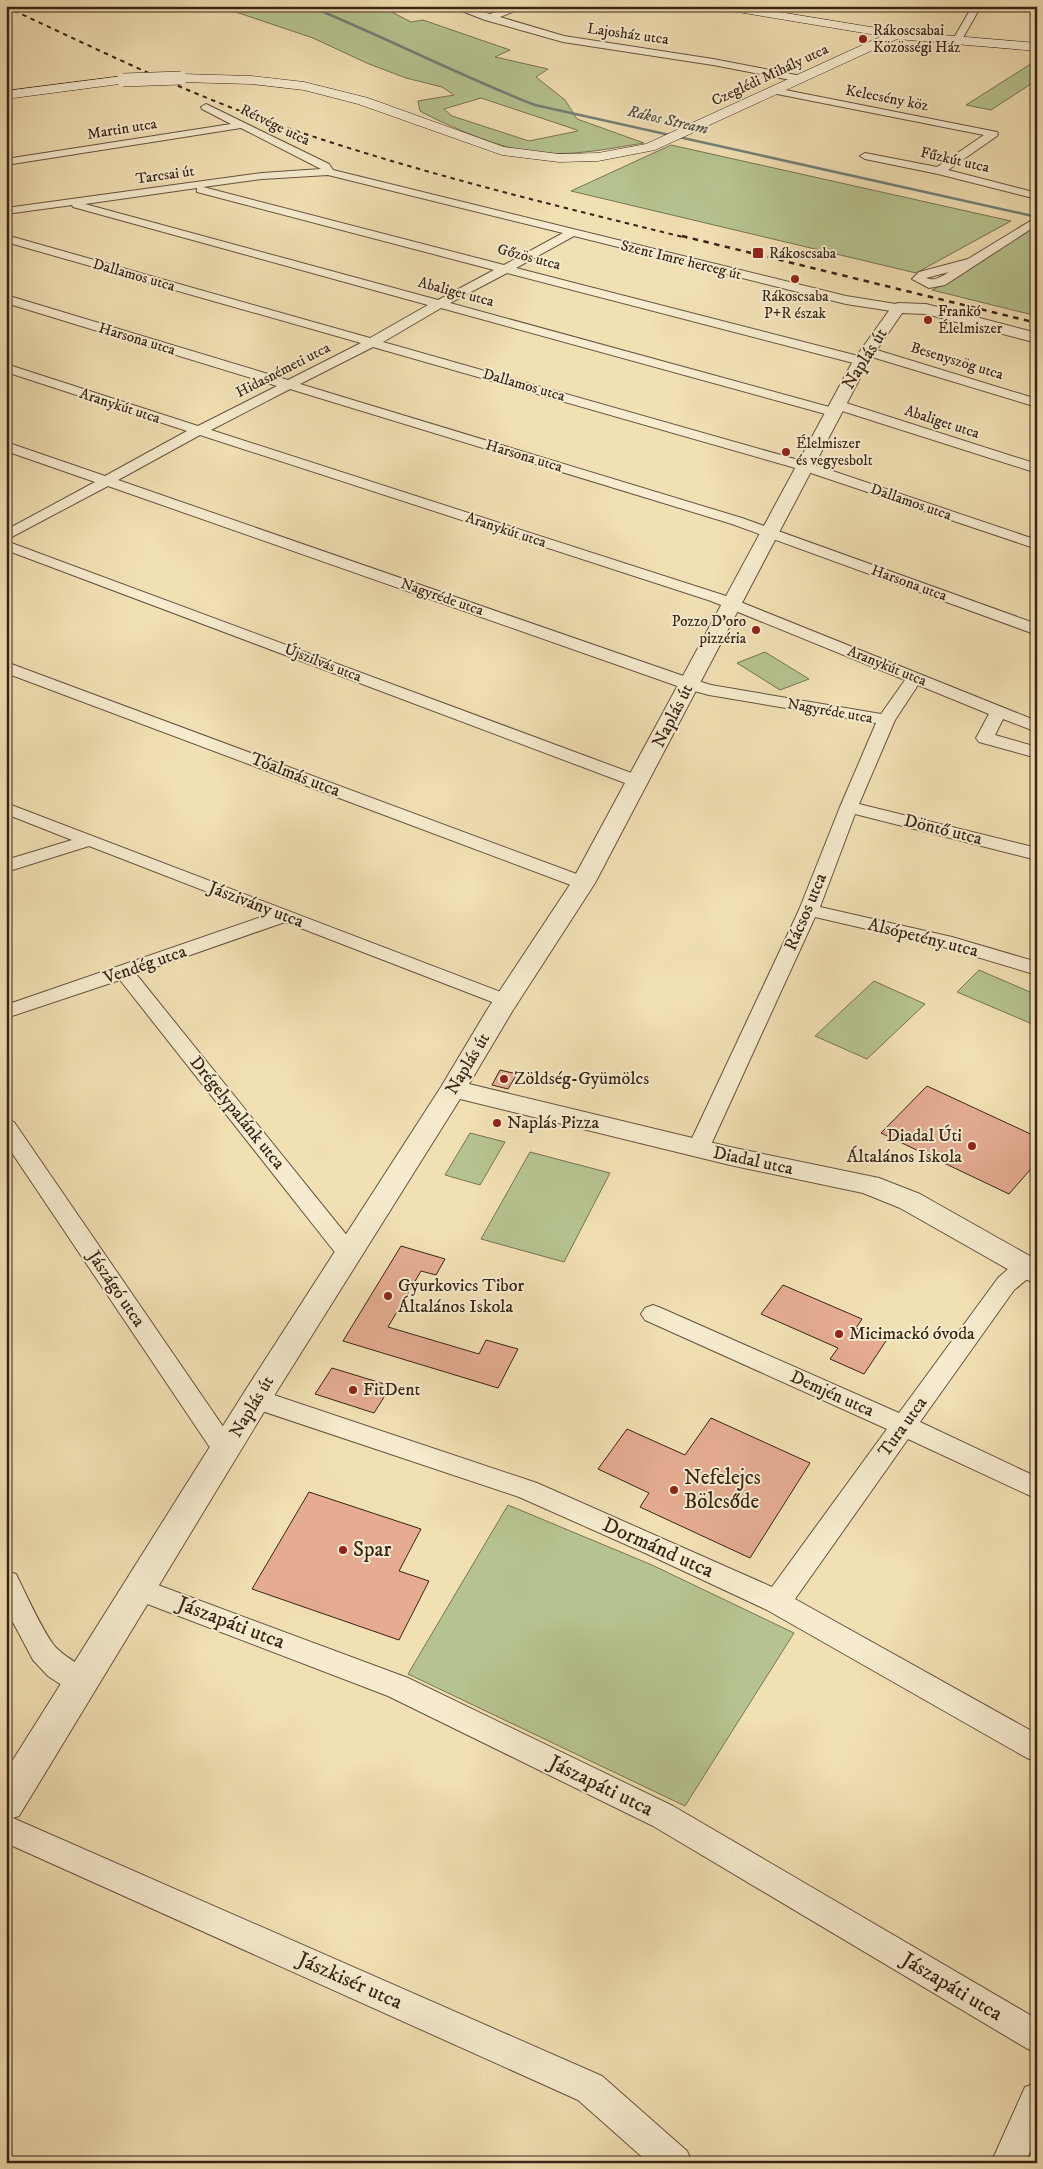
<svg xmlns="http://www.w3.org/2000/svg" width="1043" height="2169" font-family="'IM FELL DW Pica',serif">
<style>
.green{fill:#b6c390;stroke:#777454;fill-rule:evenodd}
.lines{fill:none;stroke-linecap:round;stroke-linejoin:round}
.stream{stroke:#747f76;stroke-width:2.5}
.building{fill:#e5ac92;stroke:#382417}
.minor-casing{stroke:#66533e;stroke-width:2}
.tertiary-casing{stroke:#66533e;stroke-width:2}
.secondary-casing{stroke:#382417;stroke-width:1}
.minor{fill:#f6ebce;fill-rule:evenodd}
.tertiary{fill:#f6ebce;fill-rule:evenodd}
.secondary{fill:#f6ebce;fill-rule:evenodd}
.rail-far1{stroke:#382417;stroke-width:2;stroke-dasharray:4.5 4.5;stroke-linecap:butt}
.rail{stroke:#382417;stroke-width:2.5;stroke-dasharray:5.5 5.5;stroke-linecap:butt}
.secondary-bridge-casing{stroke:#382417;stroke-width:14;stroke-linecap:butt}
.secondary-bridge{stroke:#f6ebce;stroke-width:13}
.poi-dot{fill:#8f2418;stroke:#f6ebce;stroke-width:2}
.labels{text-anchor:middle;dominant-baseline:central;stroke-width:4;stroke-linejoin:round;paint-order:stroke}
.far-poi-label{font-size:15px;fill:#382417;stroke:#f6ebce;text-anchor:start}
.far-street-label{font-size:15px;fill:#382417;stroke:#f6ebce}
.far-water-label{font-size:16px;font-style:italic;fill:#565146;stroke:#f6ebce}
.street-label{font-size:18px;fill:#382417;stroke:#f6ebce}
.poi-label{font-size:18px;fill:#382417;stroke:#f6ebce;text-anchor:start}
.near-poi-label{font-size:21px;fill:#382417;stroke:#f6ebce;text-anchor:start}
.near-street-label{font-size:21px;fill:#382417;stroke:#f6ebce}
</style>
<rect width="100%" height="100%" fill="#f1e0b4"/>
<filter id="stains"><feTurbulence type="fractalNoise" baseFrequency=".004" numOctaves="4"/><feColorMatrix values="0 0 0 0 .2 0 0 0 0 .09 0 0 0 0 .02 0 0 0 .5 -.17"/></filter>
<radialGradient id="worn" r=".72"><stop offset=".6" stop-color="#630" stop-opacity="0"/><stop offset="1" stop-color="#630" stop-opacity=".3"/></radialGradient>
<!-- green -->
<g class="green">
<path d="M218,6H380L411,22L423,20L510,50L495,57L548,69L536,77L565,100L577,119L644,143C607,149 569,157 532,152C502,149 447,126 420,111L418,101L454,95L442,87L406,78L369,64L313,38ZM481,98L577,130L578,131L529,141L452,116L444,109Z"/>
<polygon points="1037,60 1037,80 991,110 966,105"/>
<polygon points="671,145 1011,221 916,273 571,191"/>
<polygon points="1037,222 1037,316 932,290 947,283"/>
<polygon points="765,652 809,679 780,690 737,663"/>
<polygon points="979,970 1037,995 1037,1026 957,992"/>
<polygon points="874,981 925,1004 867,1059 815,1036"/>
<polygon points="470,1133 505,1142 480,1185 445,1175"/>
<polygon points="530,1152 610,1173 564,1262 481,1239"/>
<polygon points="508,1505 652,1565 794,1633 685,1806 408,1674"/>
</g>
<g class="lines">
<!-- stream -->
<path class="stream" d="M309,6C385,37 458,75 535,105L1037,217"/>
</g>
<!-- building -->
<g class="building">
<polygon points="500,1070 517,1074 508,1089 492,1085"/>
<polygon points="927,1086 1037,1137 1037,1162 1009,1194 881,1133"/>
<polygon points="401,1246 445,1259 436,1275 421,1271 388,1327 479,1354 486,1340 518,1349 498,1388 343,1341"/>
<polygon points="783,1285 862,1319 856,1328 886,1341 864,1374 830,1359 838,1348 761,1314"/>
<polygon points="332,1368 391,1386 374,1413 315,1394"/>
<polygon points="711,1418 810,1463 750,1558 640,1507 649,1493 598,1469 627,1429 685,1455"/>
<polygon points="309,1492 421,1529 399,1571 429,1581 399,1640 252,1589"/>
</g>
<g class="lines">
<defs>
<g id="minor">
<polygon points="449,6 463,6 490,14 514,6 527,6 500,17 564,36 713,59 801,76 806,79 801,82 713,65 563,42 485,20"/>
<polygon points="942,6 981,6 960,43 954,43 952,41 969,12"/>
<polygon points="775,88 997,132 998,134 997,136 948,170 1037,193 1037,199 938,174 865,159 860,156 865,153 937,167 984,135 772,93 772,89"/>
<path d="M206,104L329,164L333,170L846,296L902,305L904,308L898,312L846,304L574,236L516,268L866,358L867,361L861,365L507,273L450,303L833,408L831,405L833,402H843L1037,464V473L839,410L841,412L839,415H829L441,308L383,342L809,463L1037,540V549L799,469L373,347L300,384L742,518L1037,624V635L732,524L290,389L211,430L723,595L1037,721V732L1003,719L995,735L1037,747V758L979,742L976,738L989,714L918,685L895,720L859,804L1037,848V860L855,814L820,907L952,937L1037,962V975L940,946L815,917L709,1149L706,1154L698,1156L690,1154L687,1149L799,910L840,807L876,723L709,695L683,688L108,486L6,540V530L95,482L6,451V442L105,476L187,431L6,372V364L198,426L277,386L6,303V295L288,380L361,343L6,242V235L370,338L428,305L73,207L72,205L6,214V208L262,173L321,169L241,128L6,165V159L231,124L202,109L201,107ZM328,175L563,233L504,265L203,187L262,179ZM197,188V192L494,270L438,300L85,204ZM200,435L711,601L905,680L881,714L711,685L695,680L118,480Z"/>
<path d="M1037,217V225L945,285L929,288L912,279L919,272L968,259ZM949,272C942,276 935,282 926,278Z"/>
<polygon points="867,347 1037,399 1037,407 862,354 861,351 862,348"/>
<polygon points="6,541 645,778 648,782 645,786 639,787 633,786 6,550"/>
<polygon points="6,662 590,879 592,883 590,887 583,889 576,887 6,673"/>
<polygon points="6,803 514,997 517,1001 514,1005 507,1007 500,1005 285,922 136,974 357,1248 361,1254 357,1260 349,1262 341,1260 120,980 6,1018 6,1005 267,915 89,846 6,872 6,860 72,840 6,814"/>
<polygon points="6,1120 14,1122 235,1444 239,1451 235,1458 226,1461 217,1458 6,1144"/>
<polygon points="1037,1253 1037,1271 1014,1290 920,1422 1037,1477 1037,1499 908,1439 795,1599 1037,1734 1037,1762 1027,1758 767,1610 645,1553 519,1497 247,1406 244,1399 247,1392 256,1389 537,1483 772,1587 887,1429 645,1320 641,1314 645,1308 653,1305 661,1308 899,1413 998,1278 1017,1261"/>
<path d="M6,1571L16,1574C26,1594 40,1626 53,1644C65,1660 88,1665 96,1683L92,1692L82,1695L72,1692L48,1676L33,1660L6,1609Z"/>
<polygon points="139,1578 408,1678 673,1806 1037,2019 1037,2053 1026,2048 653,1826 388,1696 129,1597 125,1589 129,1581"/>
<polygon points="6,1815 602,2076 687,2151 692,2163 649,2163 578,2100 6,1843"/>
<polygon points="1037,2083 1037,2137 1025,2163 991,2163 1025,2087"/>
</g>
<polygon id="tertiary" points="898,303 926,304 1037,333 1037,343 926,314 902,313 869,361 595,883 513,1010 469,1084 730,1147 879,1178 920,1194 1037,1260 1037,1283 1027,1280 900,1208 863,1193 730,1165 460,1099 267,1407 19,1816 6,1820 6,1771 245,1391 441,1087 487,1010 571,883 853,361 893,305"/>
<g id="secondary">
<polygon points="714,6 743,6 895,31 1037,43 1037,51 897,39 655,150 598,161 559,162 502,155 358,104 304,90 251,84 181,82 175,78 181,74 251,76 304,82 368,98 504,147 559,154 598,153 646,144 882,36 720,9"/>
<polygon points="123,76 129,80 127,83 6,99 6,91"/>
</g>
</defs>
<!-- minor casing -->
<use href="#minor" class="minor-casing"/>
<!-- tertiary casing -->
<use href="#tertiary" class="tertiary-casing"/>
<!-- secondary casing -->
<use href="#secondary" class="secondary-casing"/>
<!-- minor -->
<use href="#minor" class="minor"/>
<!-- tertiary -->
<use href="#tertiary" class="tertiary"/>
<!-- secondary -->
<use href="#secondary" class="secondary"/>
<!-- rail-far1 -->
<path class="rail-far1" d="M6,7C95,48 183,92 276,124C411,171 549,204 687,238"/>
<!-- rail -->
<polyline class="rail" points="682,236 1037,323"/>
<defs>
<polyline id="secondary-bridge" points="123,80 181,78"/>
</defs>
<!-- secondary-bridge casing -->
<use href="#secondary-bridge" class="secondary-bridge-casing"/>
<!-- secondary-bridge -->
<use href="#secondary-bridge" class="secondary-bridge"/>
</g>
<!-- markers -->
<g class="poi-dot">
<circle cx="863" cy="39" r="5"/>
<rect x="752" y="247" width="12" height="12" rx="2.5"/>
<circle cx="795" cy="279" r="5"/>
<circle cx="928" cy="320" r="5"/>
<circle cx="786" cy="452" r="5"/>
<circle cx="756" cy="630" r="5"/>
<circle cx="504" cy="1079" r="5"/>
<circle cx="497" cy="1123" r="5"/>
<circle cx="972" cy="1146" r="5"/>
<circle cx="388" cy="1296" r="5"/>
<circle cx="839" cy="1334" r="5"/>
<circle cx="353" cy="1390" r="5"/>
<circle cx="674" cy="1490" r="5"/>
<circle cx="343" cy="1550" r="5"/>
</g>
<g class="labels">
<!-- far-poi labels -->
<g class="far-poi-label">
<text x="873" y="30">Rákoscsabai<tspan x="873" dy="17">Közösségi Ház</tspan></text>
<text x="769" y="253">Rákoscsaba</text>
<text x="795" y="296" text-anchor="middle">Rákoscsaba<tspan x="795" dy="17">P+R észak</tspan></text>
<text x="938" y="311">Frankó<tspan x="938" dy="17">Élelmiszer</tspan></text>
<text x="796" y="443">Élelmiszer<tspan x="796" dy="17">és vegyesbolt</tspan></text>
<text x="746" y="621" text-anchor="end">Pozzo D'oro<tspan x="746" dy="17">pizzéria</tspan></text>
</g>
<!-- far-street labels -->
<g class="far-street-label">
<text transform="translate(628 34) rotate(8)">Lajosház utca</text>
<text transform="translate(770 75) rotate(-25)">Czeglédi Mihály utca</text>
<text transform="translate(887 98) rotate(11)">Kelecsény köz</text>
<text transform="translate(275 125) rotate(26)">Rétvége utca</text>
<text transform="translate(122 129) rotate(-9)">Martin utca</text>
<text transform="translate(955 160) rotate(13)">Fűzkút utca</text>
<text transform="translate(165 175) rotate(-8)">Tarcsai út</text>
<text transform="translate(529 257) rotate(15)">Gőzös utca</text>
<text transform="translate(681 260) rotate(14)">Szent Imre herceg út</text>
<text transform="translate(134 275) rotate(16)">Dallamos utca</text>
<text transform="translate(456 292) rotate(15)">Abaliget utca</text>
<text transform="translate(137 339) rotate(17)">Harsona utca</text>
<text transform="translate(957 361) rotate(17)">Besenyszög utca</text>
<text transform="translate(283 370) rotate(-27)">Hidasnémeti utca</text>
<text transform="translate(524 385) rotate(16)">Dallamos utca</text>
<text transform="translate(120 406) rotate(18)">Aranykút utca</text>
<text transform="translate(942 422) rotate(18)">Abaliget utca</text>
<text transform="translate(524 456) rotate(17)">Harsona utca</text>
<text transform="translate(911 502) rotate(19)">Dallamos utca</text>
<text transform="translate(506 530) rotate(18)">Aranykút utca</text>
<text transform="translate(909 583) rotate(20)">Harsona utca</text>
<text transform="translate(442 597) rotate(19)">Nagyréde utca</text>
<text transform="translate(323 663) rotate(21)">Újszilvás utca</text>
<text transform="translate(887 666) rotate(22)">Aranykút utca</text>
<text transform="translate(830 711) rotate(10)">Nagyréde utca</text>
</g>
<!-- far-water labels -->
<g class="far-water-label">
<text transform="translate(668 120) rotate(13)">Rákos Stream</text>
</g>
<!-- street labels -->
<g class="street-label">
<text transform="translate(865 359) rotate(-58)">Naplás út</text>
<text transform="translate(673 716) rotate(-63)">Naplás út</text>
<text transform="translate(295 775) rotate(21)">Tóalmás utca</text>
<text transform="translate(943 830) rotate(14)">Döntő utca</text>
<text transform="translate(256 905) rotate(21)">Jászivány utca</text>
<text transform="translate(806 912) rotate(-67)">Rácsos utca</text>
<text transform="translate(923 938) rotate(14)">Alsópetény utca</text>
<text transform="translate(145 965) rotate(-19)">Vendég utca</text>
<text transform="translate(468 1064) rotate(-59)">Naplás út</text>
<text transform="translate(237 1113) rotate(51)">Drégelypalánk utca</text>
<text transform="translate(753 1161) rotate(12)">Diadal utca</text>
<text transform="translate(116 1289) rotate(56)">Jászágó utca</text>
<text transform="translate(832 1394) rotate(24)">Demjén utca</text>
<text transform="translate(252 1407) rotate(-59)">Naplás út</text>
<text transform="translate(903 1427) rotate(-54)">Tura utca</text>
</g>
<!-- poi labels -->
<g class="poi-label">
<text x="514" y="1079">Zöldség-Gyümölcs</text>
<text x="507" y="1123">Naplás Pizza</text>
<text x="962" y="1136" text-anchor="end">Diadal Úti<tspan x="962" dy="21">Általános Iskola</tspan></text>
<text x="398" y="1286">Gyurkovics Tibor<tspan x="398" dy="21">Általános Iskola</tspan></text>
<text x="849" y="1334">Micimackó óvoda</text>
<text x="363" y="1390">FitDent</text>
</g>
<!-- near-poi labels -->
<g class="near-poi-label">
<text x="684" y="1478">Nefelejcs<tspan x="684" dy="24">Bölcsőde</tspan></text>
<text x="353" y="1550">Spar</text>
</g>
<!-- near-street labels -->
<g class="near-street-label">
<text transform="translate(658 1548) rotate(24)">Dormánd utca</text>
<text transform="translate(231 1623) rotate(21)">Jászapáti utca</text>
<text transform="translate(601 1786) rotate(26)">Jászapáti utca</text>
<text transform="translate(350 1981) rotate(24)">Jászkisér utca</text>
<text transform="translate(952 1987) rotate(31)">Jászapáti utca</text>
</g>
</g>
<!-- margin -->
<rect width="1043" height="2169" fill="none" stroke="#f1e0b4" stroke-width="25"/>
<rect x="8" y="8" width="1028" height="2154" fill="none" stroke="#382417" stroke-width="2.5"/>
<rect x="12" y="12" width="1018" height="2144" fill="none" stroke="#382417"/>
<rect width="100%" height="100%" filter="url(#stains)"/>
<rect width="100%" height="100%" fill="url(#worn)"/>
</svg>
